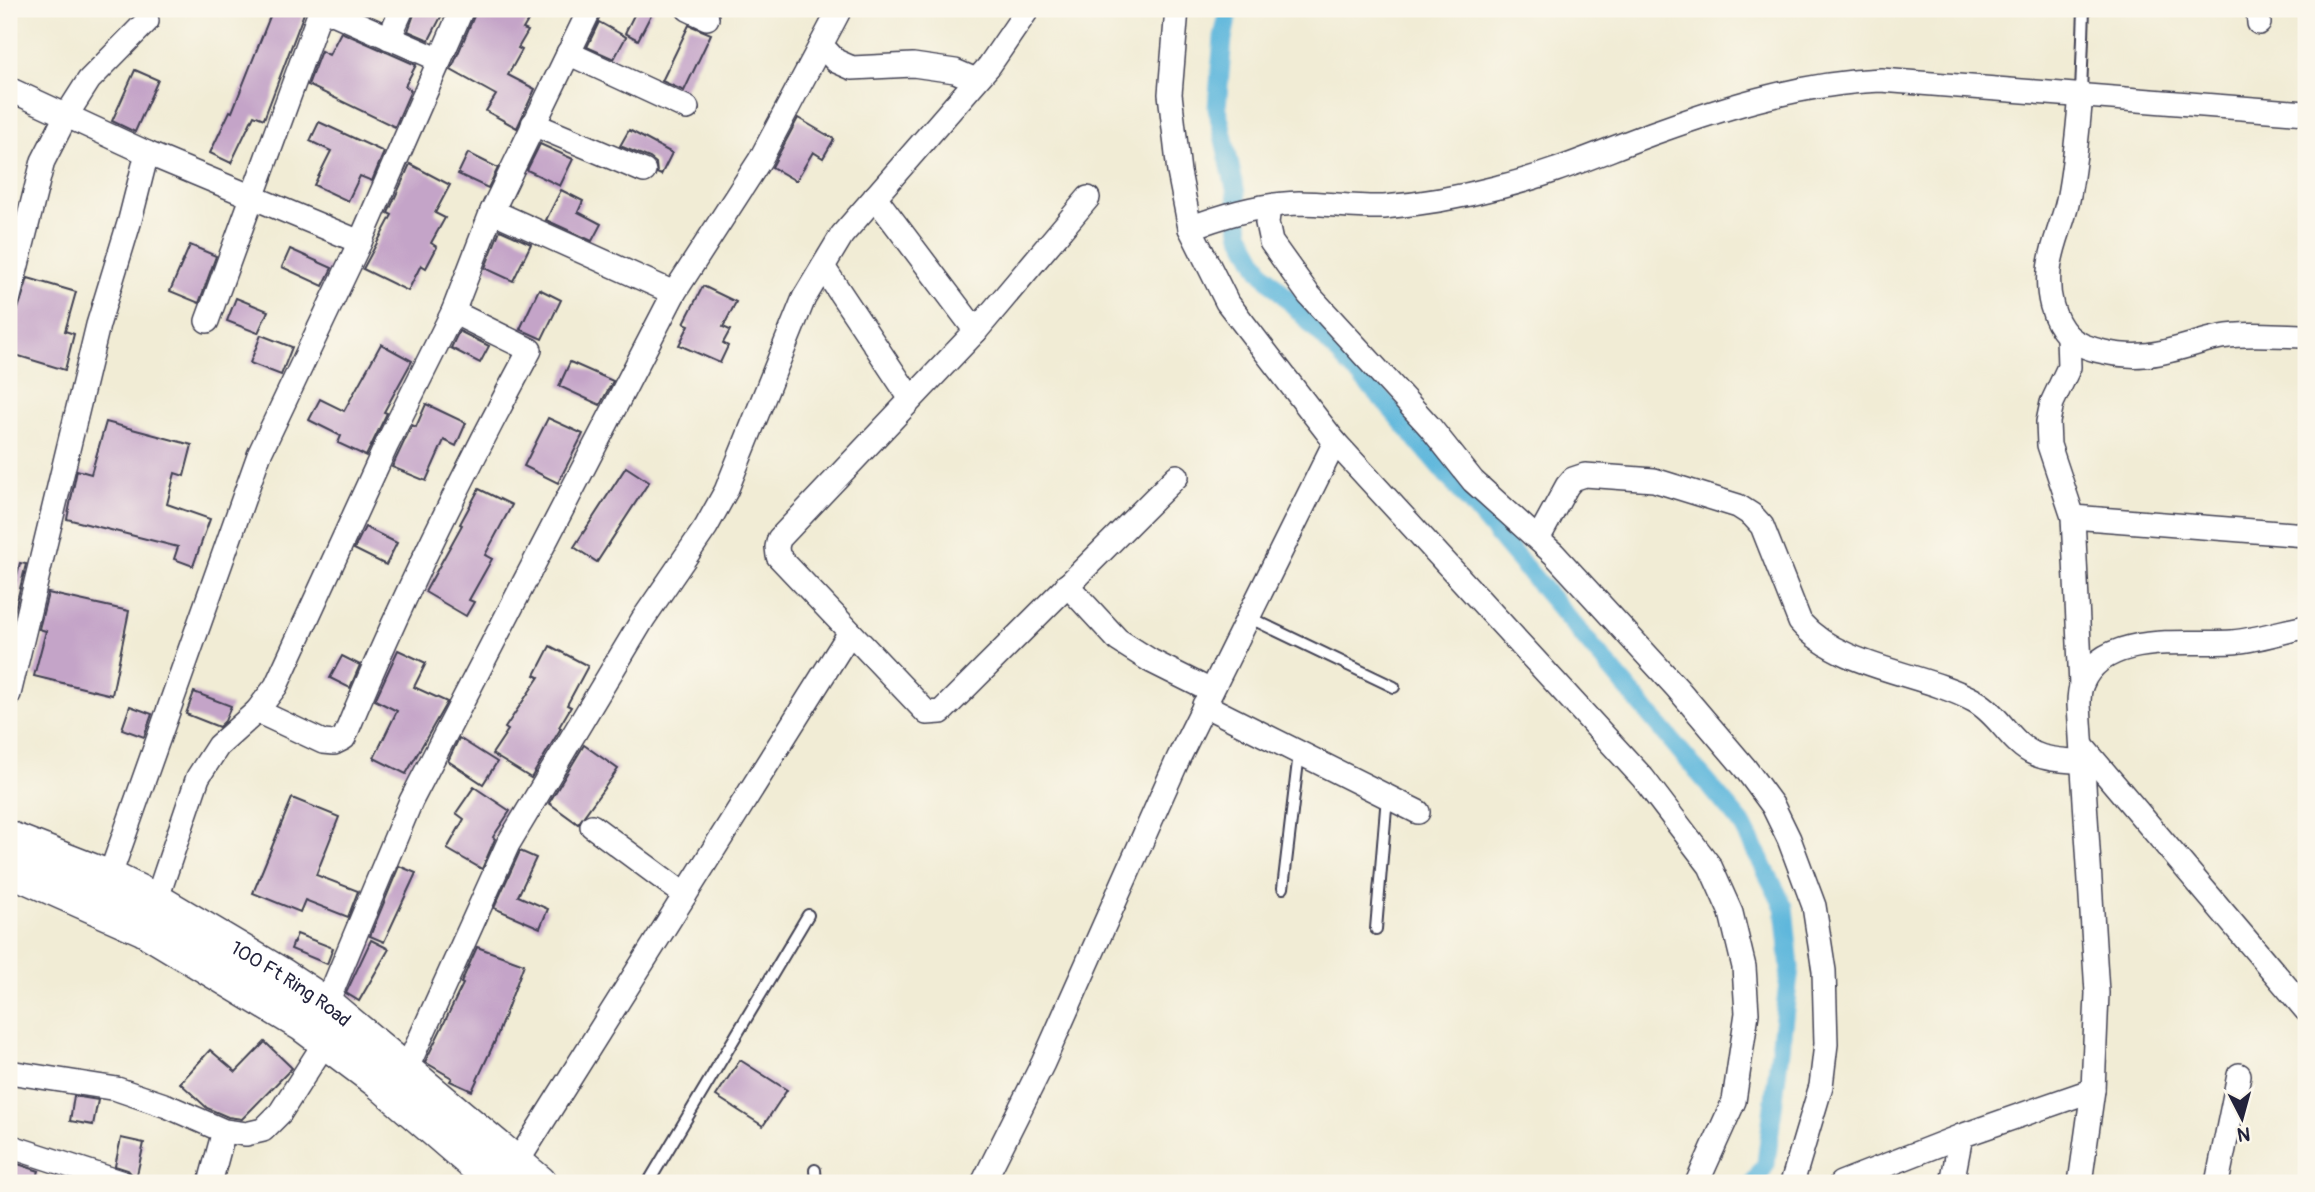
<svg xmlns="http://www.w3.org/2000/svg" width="2315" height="1192" font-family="Pangolin,sans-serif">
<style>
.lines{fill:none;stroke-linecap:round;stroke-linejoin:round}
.canal{stroke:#5fb7dc;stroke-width:19}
.building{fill:#c4a4c8}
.service-casing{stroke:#414052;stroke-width:14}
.minor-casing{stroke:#414052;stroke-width:26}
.primary-casing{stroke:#414052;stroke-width:38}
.service{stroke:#fff;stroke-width:10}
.minor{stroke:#fff;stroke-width:23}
.primary{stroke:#fff;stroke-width:35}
.labels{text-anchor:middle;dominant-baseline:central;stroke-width:5;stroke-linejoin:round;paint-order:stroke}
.street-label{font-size:19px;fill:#22223b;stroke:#fbf7ec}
</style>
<rect width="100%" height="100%" fill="#fbf7ec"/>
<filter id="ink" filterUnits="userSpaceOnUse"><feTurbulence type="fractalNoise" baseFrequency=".0143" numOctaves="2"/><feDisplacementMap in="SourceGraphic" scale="14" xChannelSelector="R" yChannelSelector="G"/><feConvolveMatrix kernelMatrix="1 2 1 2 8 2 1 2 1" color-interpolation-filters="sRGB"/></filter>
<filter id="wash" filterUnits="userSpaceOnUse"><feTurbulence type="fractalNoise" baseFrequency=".00686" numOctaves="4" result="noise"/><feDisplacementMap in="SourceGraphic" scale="28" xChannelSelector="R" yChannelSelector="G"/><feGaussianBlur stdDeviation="1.57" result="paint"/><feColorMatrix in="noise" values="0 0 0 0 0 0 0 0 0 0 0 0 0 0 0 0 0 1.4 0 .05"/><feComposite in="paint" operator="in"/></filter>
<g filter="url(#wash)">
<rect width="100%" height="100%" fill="#f1ecd5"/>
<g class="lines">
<!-- canal -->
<polyline class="canal" points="1229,9 1223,38 1217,108 1236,193 1240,232 1261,271 1387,404 1742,824 1784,907 1790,968 1766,1164 1754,1183"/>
</g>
<g id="blocks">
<!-- building -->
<g class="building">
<polygon points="273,9 293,9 304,13 264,119 254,115 231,163 210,153 230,111 232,112"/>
<polygon points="416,9 445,9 429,40 408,31"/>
<polygon points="477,9 535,9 523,29 528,31 518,48 522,50 508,75 535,89 517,128 486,111 496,95 451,70"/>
<polygon points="637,9 654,9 638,40 625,33"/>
<polygon points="599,22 626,37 614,59 587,47"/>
<polygon points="689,25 711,34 684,91 662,81"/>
<polygon points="341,32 416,65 405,86 411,90 395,127 308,85 321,51 329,55"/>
<polygon points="135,70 158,80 135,132 112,121"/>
<polygon points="798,118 834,139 823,158 813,152 796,181 772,167"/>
<polygon points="319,122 384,152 372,181 360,176 348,201 314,185 331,151 310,141"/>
<polygon points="629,130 672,153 661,175 657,173 656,163 650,158 620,146"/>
<polygon points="540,144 573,159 560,186 527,170"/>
<polygon points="468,153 498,168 488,188 458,174"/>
<polygon points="410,164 450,185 435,213 445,218 431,243 437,247 426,268 421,265 408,291 363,269 392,215 388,213"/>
<polygon points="561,190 583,201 578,212 601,224 592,241 546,220"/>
<polygon points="500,230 531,244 513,281 485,268"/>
<polygon points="190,245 216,256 199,303 170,291"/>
<polygon points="290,249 332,268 323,286 282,267"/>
<polygon points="28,278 76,292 65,331 74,334 65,370 9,353 9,337"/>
<polygon points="703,286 736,302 723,327 730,330 723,343 728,346 720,363 679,345 689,325 684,323"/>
<polygon points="539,289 561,300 542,339 520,329"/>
<polygon points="236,298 268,311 258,333 227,321"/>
<polygon points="459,331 489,346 480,363 451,348"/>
<polygon points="261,335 292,347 281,375 250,363"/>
<polygon points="381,344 412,361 384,412 387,413 366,456 338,443 341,436 309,420 320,399 344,411"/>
<polygon points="570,362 613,381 600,405 559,386"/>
<polygon points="426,404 466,423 456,446 444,440 426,481 392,467 412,425 416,427"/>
<polygon points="548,418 583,434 558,483 524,466"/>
<polygon points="106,422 192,445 184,476 175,473 167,504 210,519 193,566 174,559 178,547 67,519 77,470 91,474"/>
<polygon points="626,467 649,482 597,562 574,547"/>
<polygon points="479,489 512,505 485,555 492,559 469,600 474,602 466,616 425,592 462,525 460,524"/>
<polygon points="365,527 397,543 386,565 354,549"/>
<polygon points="20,563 26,564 12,621 9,621 9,607"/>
<polygon points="48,593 129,611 112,695 34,676 46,631 39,629"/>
<polygon points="550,646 588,666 567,705 571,707 559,727 561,728 531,778 492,754 508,730 505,728 539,677 535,675"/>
<polygon points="398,650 426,663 414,687 447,702 406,774 374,758 397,711 375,700"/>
<polygon points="342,656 360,665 350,688 330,678"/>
<polygon points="194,692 231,706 225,721 219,727 186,714"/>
<polygon points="130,706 152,714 144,737 122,729"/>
<polygon points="459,738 497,762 483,784 448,761"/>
<polygon points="584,745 618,769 578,824 549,803"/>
<polygon points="474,787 510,811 493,837 495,839 482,869 447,849 464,819 456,813"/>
<polygon points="292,798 339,817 316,875 358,891 348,917 305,900 300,912 253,893"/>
<polygon points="520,851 536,858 518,896 548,909 540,928 494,908"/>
<polygon points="399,866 416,873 384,942 370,936"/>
<polygon points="297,934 333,948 327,964 291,949"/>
<polygon points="371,940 389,949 359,1001 346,993"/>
<polygon points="477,947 524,964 495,1041 472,1091 450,1081 452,1078 425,1062 463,984 461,983"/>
<polygon points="265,1042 292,1068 242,1119 228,1117 207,1108 180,1083 210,1050 236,1072"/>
<polygon points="740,1060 787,1090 763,1126 716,1096"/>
<polygon points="74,1096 98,1100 93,1125 70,1121"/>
<polygon points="121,1138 144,1143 136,1179 128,1170 115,1166"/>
<polygon points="9,1161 39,1171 35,1183 9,1183"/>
</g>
</g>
</g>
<g filter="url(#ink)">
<use href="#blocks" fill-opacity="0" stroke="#414052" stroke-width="2"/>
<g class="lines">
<defs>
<g id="service">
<polyline points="2081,94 2084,9"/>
<polyline points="1248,617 1394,687"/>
<polyline points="1283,888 1299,753"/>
<polyline points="1376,929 1387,796"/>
<polyline points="815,1170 816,1183"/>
<polyline points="648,1183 808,915"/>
</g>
<g id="minor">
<polyline points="324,9 440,60"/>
<polyline points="688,9 707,18"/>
<polyline points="1177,9 1170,94 1179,172 1190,228 1227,302 1335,442 1643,778 1710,866 1731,913 1744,967 1747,1013 1734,1101 1697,1183"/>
<polyline points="2258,9 2259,23"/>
<polyline points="389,38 402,9"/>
<polyline points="821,45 836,61 852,68 913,65 955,71 976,80"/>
<polyline points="568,53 687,108"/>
<polyline points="9,89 147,153 360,242"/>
<path d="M2081,94C2078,129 2075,165 2068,200C2063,224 2051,246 2049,271C2047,294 2052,319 2068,336C2083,351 2123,357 2144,355C2171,353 2195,342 2221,337C2249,332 2279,336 2306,336"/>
<polyline points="533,124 644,171"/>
<polyline points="875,197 976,331"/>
<polyline points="1088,198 976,331 779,539 777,547 778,556 927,713 941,712 1177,476"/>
<polyline points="1269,207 1267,223 1271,242 1309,295 1430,427 1473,481 1554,554 1677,688 1745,768 1773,806 1789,839 1814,906 1824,971 1826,1044 1821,1086 1792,1183"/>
<polyline points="492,211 674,293"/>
<path d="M1190,228C1224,215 1262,204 1299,203C1327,203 1355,208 1384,207C1423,204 1461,197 1499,187C1554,174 1606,150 1659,131C1731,105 1805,83 1881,80L2306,113"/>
<polyline points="823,267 911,399"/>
<polyline points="9,297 43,161 66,116 89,80 147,21"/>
<polyline points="207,321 321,9"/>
<polyline points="2068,336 2069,367 2052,403 2048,422 2049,445 2073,517 2081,686"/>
<polyline points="2073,517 2306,535"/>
<path d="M1538,539L1567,486L1573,479L1585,475L1654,480L1738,506L1752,515L1762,526L1800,622C1841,669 1922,672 1975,701C1999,714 2011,744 2035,754C2050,761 2067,760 2083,762"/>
<polyline points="1067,585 1118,640 1151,661 1211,691"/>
<polyline points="9,694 98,325 130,220 147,153"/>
<polyline points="1204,705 1418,812"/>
<path d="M257,711L323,742L334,743L344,738C398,606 462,476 530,350L453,312"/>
<polyline points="2082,746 2306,1010"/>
<polyline points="592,826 685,895"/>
<polyline points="109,878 259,455 360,242 462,9"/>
<polyline points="156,901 198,777 218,746 257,711 276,686 387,444 453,312 492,211 590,9"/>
<polyline points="326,1005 411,801 674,293 760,160 840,9"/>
<polyline points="406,1070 508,844 643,619 706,527 726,491 804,298 842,235 989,66 1028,9"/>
<polyline points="9,1072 117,1089 167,1106 224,1131 246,1134 263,1130 280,1113 326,1041"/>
<polyline points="9,1146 123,1183"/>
<polyline points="516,1164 849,634"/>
<polyline points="210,1183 224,1131"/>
<polyline points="983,1183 1043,1063 1179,757 1335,442"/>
<polyline points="1841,1183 1961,1136 2093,1090"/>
<polyline points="1952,1183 1961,1136"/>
<path d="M2080,1183L2093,1090L2097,993L2079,705C2079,699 2079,690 2082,684C2103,631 2186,645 2232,642C2257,640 2282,631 2306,627"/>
<polyline points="2217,1183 2239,1075"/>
</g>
<g id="primary">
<path id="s1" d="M9,839L109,878L156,901L282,976L326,1005L539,1183"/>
<polyline points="9,868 144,928 303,1024 379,1081 497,1183"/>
</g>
</defs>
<!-- service casing -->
<use href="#service" class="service-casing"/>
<!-- minor casing -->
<use href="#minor" class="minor-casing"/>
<!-- primary casing -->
<use href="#primary" class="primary-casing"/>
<!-- service -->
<use href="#service" class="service"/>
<!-- minor -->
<use href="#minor" class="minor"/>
<!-- primary -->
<use href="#primary" class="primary"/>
</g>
</g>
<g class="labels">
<!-- street labels -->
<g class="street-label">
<text stroke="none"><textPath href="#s1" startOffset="318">100 Ft Ring Road</textPath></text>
</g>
</g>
<!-- margin -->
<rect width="2315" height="1192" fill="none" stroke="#fbf7ec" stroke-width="35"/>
<!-- north arrow -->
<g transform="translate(2242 1118) rotate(174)" stroke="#fbf7ec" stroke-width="5" paint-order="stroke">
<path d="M0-5L12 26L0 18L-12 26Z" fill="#22223b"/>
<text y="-10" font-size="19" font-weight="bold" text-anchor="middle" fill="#22223b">N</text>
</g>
</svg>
